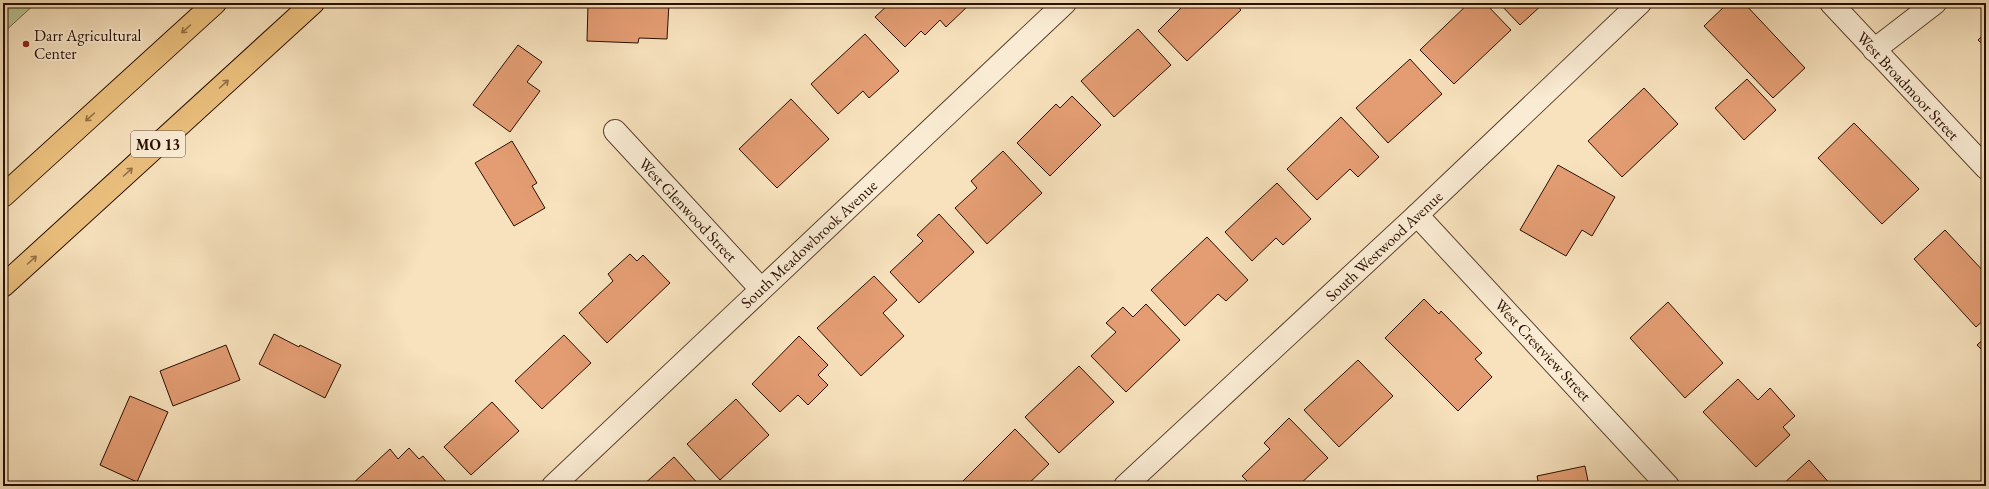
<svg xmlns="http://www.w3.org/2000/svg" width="1989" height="489" font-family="'EB Garamond',serif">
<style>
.green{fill:#bcc392;stroke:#736949}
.building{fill:#e49d73;stroke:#2a0f00}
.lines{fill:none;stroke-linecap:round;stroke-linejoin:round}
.minor-casing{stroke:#5d442f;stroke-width:24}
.major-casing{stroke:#2a0f00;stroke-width:24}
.minor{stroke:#faecd4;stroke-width:22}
.major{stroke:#ecc17e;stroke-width:22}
.oneway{stroke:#957145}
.poi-dot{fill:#8f2418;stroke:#faecd4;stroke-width:1.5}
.labels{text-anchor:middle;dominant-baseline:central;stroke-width:4;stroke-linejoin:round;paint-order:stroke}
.shield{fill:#faecd4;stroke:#685140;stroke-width:1}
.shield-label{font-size:15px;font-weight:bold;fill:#2a0f00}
.poi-label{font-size:16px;fill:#2a0f00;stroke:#faecd4;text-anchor:start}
.street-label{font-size:16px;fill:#2a0f00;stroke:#faecd4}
</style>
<rect width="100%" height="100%" fill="#f7e2bd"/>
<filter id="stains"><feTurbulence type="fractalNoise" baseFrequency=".005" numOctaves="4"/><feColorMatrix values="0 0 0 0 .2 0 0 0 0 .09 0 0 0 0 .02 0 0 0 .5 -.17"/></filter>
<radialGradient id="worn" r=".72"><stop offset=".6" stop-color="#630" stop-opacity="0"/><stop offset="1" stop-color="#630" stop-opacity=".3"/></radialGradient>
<!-- green -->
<polygon class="green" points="3,3 36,3 3,33"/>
<!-- building -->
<g class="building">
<polygon points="588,3 669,3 667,39 639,38 638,43 587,41"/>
<polygon points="890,3 968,3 969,5 946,27 940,20 925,35 921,31 905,47 875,17"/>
<polygon points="1178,3 1235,3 1241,10 1187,61 1158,31 1182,7"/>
<polygon points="1469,3 1485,3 1511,30 1454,84 1420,50"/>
<polygon points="1499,3 1544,3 1520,25"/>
<polygon points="1728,3 1744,3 1805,68 1773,98 1704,26"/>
<polygon points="1138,29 1171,65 1114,117 1081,81"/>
<polygon points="1986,32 1986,48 1978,40"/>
<polygon points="865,34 899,71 869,98 863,91 838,114 811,84"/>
<polygon points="518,45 542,62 527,82 540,91 510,132 473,105"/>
<polygon points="1410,59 1442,94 1388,143 1356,108"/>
<polygon points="1747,79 1776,110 1744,140 1715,108"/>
<polygon points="1644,88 1678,124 1622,177 1588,141"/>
<polygon points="1072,96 1101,125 1050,176 1017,143 1056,104 1060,108"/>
<polygon points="791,99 829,139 777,188 739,149"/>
<polygon points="1341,117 1379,157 1358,177 1350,169 1317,200 1287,169"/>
<polygon points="1854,123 1919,189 1882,224 1818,158"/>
<polygon points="512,141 537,183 532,186 545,208 514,226 475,163"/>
<polygon points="1003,151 1042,193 987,244 955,208 977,188 971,181"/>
<polygon points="1558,165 1615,197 1592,236 1582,230 1566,256 1520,230"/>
<polygon points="1277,183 1311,219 1283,245 1276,238 1252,261 1225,232"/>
<polygon points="939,214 974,252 919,303 890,272 923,241 917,235"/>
<polygon points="1945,230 1986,274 1986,318 1976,327 1914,259"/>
<polygon points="1207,237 1248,280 1226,301 1218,294 1185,326 1151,290"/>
<polygon points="630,254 637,261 643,255 670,283 607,343 579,313 613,281 608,274"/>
<polygon points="874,276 897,300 883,313 904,336 861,376 817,328"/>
<polygon points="1424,299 1439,314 1441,311 1482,353 1475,359 1492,377 1458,411 1385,338"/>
<polygon points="1668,302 1723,363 1685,398 1630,338"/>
<polygon points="1146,304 1180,340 1126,392 1091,356 1116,332 1106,323 1123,307 1133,317"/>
<polygon points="274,334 299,347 300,345 341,365 325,398 259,364"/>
<polygon points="564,335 591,363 542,409 515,381"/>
<polygon points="799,336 828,365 818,375 828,385 808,405 798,395 780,412 752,384"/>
<polygon points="1986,337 1986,354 1977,345"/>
<polygon points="226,345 240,380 173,406 160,371"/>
<polygon points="1358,360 1393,396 1339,447 1304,410"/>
<polygon points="1079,366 1114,402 1059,453 1025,417"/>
<polygon points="1738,379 1758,400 1770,388 1795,416 1783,427 1790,435 1756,467 1703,412"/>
<polygon points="130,396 168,412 137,482 100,465"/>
<polygon points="736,399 769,435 720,480 687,444"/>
<polygon points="492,402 519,431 471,475 444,447"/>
<polygon points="1289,418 1328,458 1298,486 1252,486 1242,476 1270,449 1264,443"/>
<polygon points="1015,429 1049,464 1026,486 967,486 962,482"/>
<polygon points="409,448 419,459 423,456 450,486 351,485 390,449 398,459"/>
<polygon points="674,457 700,486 642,486"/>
<polygon points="1809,460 1832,486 1781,486"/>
<polygon points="1585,466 1589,486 1539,486 1537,476"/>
</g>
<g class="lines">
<defs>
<g id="minor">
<polyline points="1831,3 1986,168"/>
<polyline points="1874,50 1935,3"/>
<polyline points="615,131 761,289"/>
<polyline points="1417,215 1668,486"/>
<polyline points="553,486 1065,3"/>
<polyline points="1125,486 1417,215 1640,3"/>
</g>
<g id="major">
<polyline points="3,196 215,3"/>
<polyline points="3,286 313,3"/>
</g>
</defs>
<!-- minor casing -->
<use href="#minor" class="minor-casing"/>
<!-- major casing -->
<use href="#major" class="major-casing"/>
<!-- minor -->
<use href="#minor" class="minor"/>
<!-- major -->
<use href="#major" class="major"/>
</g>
<!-- one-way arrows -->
<defs><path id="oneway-shaft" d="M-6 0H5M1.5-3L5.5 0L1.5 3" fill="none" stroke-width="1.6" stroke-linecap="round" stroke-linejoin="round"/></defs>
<g class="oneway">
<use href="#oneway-shaft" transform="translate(186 29) rotate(138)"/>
<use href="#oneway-shaft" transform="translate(224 84) rotate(-42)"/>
<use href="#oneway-shaft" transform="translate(90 117) rotate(138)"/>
<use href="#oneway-shaft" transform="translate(128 172) rotate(-42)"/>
<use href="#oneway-shaft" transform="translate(32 260) rotate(-42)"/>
</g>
<!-- markers -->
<circle class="poi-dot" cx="26" cy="44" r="4"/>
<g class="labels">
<!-- shield labels -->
<rect class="shield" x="131" y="131" width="54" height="26" rx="3"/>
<g class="shield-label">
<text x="158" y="144">MO 13</text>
</g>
<!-- poi labels -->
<g class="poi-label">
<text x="34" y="35">Darr Agricultural<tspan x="34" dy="18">Center</tspan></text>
</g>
<!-- street labels -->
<g class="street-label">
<text transform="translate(1908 86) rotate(47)">West Broadmoor Street</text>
<text transform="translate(688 210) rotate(47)">West Glenwood Street</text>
<text transform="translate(809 244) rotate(-43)">South Meadowbrook Avenue</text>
<text transform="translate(1384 246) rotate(-43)">South Westwood Avenue</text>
<text transform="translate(1543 350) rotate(47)">West Crestview Street</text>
</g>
</g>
<!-- margin -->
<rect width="1989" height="489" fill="none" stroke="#f7e2bd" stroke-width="16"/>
<rect x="4" y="4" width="1981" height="481" fill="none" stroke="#2a0f00" stroke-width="2"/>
<rect x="8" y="8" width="1973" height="473" fill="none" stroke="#2a0f00"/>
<rect width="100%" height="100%" filter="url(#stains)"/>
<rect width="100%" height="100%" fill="url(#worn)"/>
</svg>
